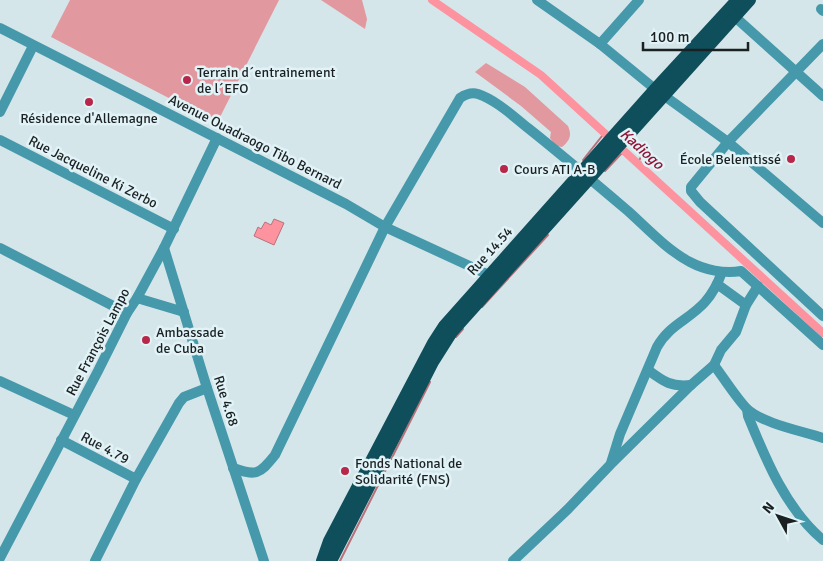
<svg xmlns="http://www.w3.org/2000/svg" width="823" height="561" font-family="Signika,sans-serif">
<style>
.green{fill:#e2989f}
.water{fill:#fc939f;stroke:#b8717a}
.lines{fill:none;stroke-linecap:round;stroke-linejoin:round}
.stream{stroke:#b8717a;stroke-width:2}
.canal{stroke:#fc939f;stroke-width:8}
.minor{stroke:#4699ab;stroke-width:10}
.major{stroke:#0f4f5b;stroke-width:12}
.poi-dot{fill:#b8274a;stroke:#e2f3f7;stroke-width:2}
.labels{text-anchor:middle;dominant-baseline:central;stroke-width:5;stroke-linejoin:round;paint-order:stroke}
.poi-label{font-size:14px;fill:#1b2123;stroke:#e2f3f7;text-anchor:start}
.street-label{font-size:14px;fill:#1b2123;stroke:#e2f3f7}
.water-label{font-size:15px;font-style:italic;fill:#901435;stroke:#e2f3f7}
</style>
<rect width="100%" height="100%" fill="#d5e6ea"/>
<!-- green -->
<g class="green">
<polygon points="70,0 279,0 217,123 51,37"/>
<polygon points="321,0 362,0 367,19 365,29"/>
<path d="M486,63L525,87L568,126C572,135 570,141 562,147L556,146L550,138L551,132L521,106L475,72Z"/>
</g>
<!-- water -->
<polygon class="water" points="274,219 284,223 274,245 254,236 258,227 261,229 265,222 271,225"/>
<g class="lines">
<!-- stream -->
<g class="stream">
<polyline points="635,140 643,148 641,157 637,164"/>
<polyline points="583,160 602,136 602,132"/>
<polyline points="605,171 621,154 625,153"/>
<polyline points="482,307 548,235"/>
<polyline points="456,337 463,329"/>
<polyline points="340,561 430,382"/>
</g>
<!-- canal -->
<polyline class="canal" points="432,0 541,75 823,333"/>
<!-- minor -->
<g class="minor">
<polyline points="537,0 600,44 655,89 728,142 823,223"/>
<polyline points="821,9 823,11"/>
<polyline points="735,17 823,96"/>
<polyline points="0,28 346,204 385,227 489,275 493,280"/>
<polyline points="600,44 639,0"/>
<polyline points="823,44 728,142 691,187 691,191 700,202 823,316"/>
<polyline points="0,112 33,46"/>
<polyline points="0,140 174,229"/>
<polyline points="0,248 127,313"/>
<polyline points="164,248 207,388 264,561"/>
<polyline points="717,284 746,305"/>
<polyline points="137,298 184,312"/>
<path d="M714,365C723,377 737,399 747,409C764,424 802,431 823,438"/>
<path d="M648,370C664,382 671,387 691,385"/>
<polyline points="0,381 74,415"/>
<path d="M747,409L748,416C766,460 786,509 823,540"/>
<polyline points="61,440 136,479"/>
<path d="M611,463L620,434L657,347C670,324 689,320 705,302C713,293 718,283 722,272"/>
<path d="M233,468C256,476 259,475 275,455L385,227L460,98C466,94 471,92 478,94C496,100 513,116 528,128C562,155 595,183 628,211C647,228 667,250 690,262C705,270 724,274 741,271L823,345"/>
<polyline points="0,558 98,371 127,313 137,298 164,248 217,138"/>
<polyline points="95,561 136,479 179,403 184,397 207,388"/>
<polyline points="513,561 568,509 611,464 691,385 714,365 721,350 736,332 746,305 758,286"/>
</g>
<!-- major -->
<g class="major">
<polyline points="322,561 329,541 433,343 444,326 655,89 737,0"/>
<polyline points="331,561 433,362 452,332 750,0"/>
</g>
</g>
<!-- markers -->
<g class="poi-dot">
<circle cx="187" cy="80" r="5"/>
<circle cx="89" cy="102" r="5"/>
<circle cx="791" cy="159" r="5"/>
<circle cx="504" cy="169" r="5"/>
<circle cx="146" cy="340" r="5"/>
<circle cx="345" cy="471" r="5"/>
</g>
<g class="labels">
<!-- poi labels -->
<g class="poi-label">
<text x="197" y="72">Terrain d´entrainement<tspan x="197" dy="16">de l´EFO</tspan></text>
<text x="89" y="118" text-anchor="middle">Résidence d'Allemagne</text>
<text x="781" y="159" text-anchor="end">École Belemtissé</text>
<text x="514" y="169">Cours ATI A-B</text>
<text x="156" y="332">Ambassade<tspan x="156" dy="16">de Cuba</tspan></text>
<text x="355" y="463">Fonds National de<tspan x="355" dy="16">Solidarité (FNS)</tspan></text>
</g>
<!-- street labels -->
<g class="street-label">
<text transform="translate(255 142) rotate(27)">Avenue Ouadraogo Tibo Bernard</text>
<text transform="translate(93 172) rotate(27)">Rue Jacqueline Ki Zerbo</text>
<text transform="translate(490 251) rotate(-48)">Rue 14.54</text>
<text transform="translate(98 342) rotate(-62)">Rue François Lampo</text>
<text transform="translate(226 401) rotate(72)">Rue 4.68</text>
<text transform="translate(105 448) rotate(28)">Rue 4.79</text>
</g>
<!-- water labels -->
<g class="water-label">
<text transform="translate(642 149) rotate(42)">Kadiogo</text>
</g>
</g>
<!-- north arrow -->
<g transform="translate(778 516) rotate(310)" stroke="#e2f3f7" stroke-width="4" paint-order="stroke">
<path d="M0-4L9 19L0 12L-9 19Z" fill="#1b2123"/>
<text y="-8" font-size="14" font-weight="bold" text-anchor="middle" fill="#1b2123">N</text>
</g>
<!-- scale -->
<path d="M643 42v8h105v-8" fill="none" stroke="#1b2123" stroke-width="2.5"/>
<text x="650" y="42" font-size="15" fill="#1b2123" stroke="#e2f3f7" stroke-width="4" paint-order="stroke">100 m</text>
</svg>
